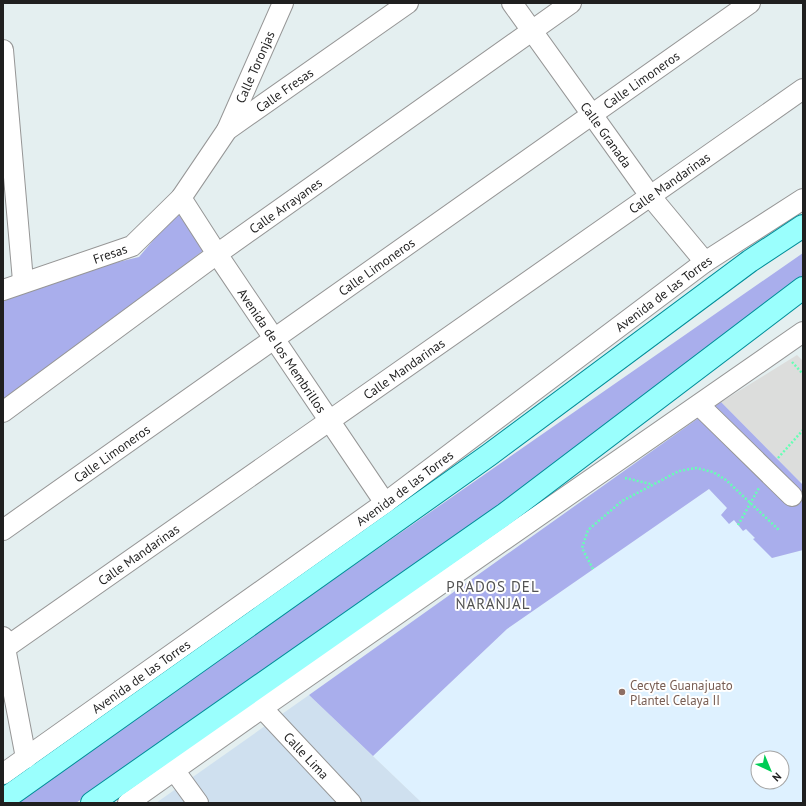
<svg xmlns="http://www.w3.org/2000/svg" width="806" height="806" font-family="'PT Sans',sans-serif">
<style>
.residential{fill:#dcdddc}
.education{fill:#def1ff;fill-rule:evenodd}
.farmland{fill:#cfe0ef}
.grass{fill:#a9aeec}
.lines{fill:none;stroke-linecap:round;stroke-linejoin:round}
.minor-casing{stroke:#969696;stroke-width:22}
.major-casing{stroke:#008d99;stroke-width:24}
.path{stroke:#67ffb5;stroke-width:2.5;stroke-dasharray:2 2;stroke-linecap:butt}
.minor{stroke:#fff;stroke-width:20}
.major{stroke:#9afffd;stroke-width:22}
.education-dot{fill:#8d6e63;stroke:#fff;stroke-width:1.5}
.labels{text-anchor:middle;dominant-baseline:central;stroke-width:4;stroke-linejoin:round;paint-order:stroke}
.street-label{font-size:13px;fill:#1f1f1f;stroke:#fff}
.education-label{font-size:13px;fill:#785e54;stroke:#fff;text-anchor:start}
.quarter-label{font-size:15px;letter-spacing:1px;fill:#525252;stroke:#fff}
</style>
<rect width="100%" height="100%" fill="#e4eff0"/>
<!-- residential -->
<polygon class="residential" points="797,355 803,361 803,479 800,482 721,402"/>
<!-- education -->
<path class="education" d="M709,489L727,508L721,515L734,520L743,531L746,528L772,558L803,550V803H422L373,756L507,629ZM758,758H782V782H758Z"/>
<!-- farmland -->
<polygon class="farmland" points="309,695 422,803 156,803"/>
<!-- grass -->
<g class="grass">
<polygon points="177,212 204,250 3,403 3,293 23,285 139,257"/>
<polygon points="803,253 803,283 552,468 209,707 83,798 76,803 12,803"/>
<polygon points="721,402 803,485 803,550 772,558 753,539 755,538 746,529 743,531 734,520 729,524 721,515 727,508 709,489 507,629 373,756 309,695"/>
</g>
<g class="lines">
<defs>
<g id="minor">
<path id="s1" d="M512,3L651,197L705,262"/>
<polyline points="3,50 23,281"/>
<path id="s2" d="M227,130L283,3"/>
<path id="s3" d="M181,198L217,254L385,503"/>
<path id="s4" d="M3,290L132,246L181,198L227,130L408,3"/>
<polyline points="699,405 792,496"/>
<path id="s5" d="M3,412L217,254L571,3"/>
<path id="s6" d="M3,530L750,3"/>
<polyline points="3,637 26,758"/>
<path id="s7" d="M5,648L803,89"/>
<path id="s8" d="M262,708L351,803"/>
<polyline points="174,770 198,803"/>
<path id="s9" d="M3,774L385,503L705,262L803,199"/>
<polyline points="128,803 262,708 803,332"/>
</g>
<g id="major">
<polyline points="3,800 489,455 750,261 803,226"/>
<polyline points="92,803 505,514 803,288"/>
</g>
</defs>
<!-- minor casing -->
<use href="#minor" class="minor-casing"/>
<!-- major casing -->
<use href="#major" class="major-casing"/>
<!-- path -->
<g class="path">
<polyline points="792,362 803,374"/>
<polyline points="778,458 803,430"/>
<polyline points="625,478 651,484"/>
<polyline points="738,525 759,488"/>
<polyline points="593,569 582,548 588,530 622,501 679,471 696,468 713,472 726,480 779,530"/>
</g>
<!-- minor -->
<use href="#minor" class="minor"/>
<!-- major -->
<use href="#major" class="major"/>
</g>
<!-- markers -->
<circle class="education-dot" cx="622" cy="692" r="4"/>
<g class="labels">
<!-- street labels -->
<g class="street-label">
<text stroke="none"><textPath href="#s2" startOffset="69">Calle Toronjas</textPath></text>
<text stroke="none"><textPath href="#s6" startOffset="781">Calle Limoneros</textPath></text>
<text stroke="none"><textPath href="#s4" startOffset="357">Calle Fresas</textPath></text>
<text stroke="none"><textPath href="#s1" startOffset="162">Calle Granada</textPath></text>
<text stroke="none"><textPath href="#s7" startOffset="811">Calle Mandarinas</textPath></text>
<text stroke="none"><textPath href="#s5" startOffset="350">Calle Arrayanes</textPath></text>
<text stroke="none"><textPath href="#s4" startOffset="113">Fresas</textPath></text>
<text stroke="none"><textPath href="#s6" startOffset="457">Calle Limoneros</textPath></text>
<text stroke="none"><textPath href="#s9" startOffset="817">Avenida de las Torres</textPath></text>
<text stroke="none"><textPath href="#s3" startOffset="183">Avenida de los Membrillos</textPath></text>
<text stroke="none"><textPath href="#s7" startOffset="487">Calle Mandarinas</textPath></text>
<text stroke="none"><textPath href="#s6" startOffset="133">Calle Limoneros</textPath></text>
<text stroke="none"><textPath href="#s9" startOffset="493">Avenida de las Torres</textPath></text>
<text stroke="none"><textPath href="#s7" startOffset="163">Calle Mandarinas</textPath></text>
<text stroke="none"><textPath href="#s9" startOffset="169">Avenida de las Torres</textPath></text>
<text stroke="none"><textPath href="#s8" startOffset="65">Calle Lima</textPath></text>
</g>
<!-- education labels -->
<g class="education-label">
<text x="630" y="685">Cecyte Guanajuato<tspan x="630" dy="15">Plantel Celaya II</tspan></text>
</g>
<!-- quarter labels -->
<g class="quarter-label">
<text x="493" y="586">PRADOS DEL<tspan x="493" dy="17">NARANJAL</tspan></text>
</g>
</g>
<!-- border -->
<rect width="806" height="806" fill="none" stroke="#1f1f1f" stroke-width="8"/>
<!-- north arrow -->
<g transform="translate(770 770) rotate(136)"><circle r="19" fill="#ffffff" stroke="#a5a5a5"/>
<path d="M0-3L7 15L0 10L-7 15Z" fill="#00cd55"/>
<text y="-6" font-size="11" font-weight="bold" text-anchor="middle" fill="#1f1f1f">N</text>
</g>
</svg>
